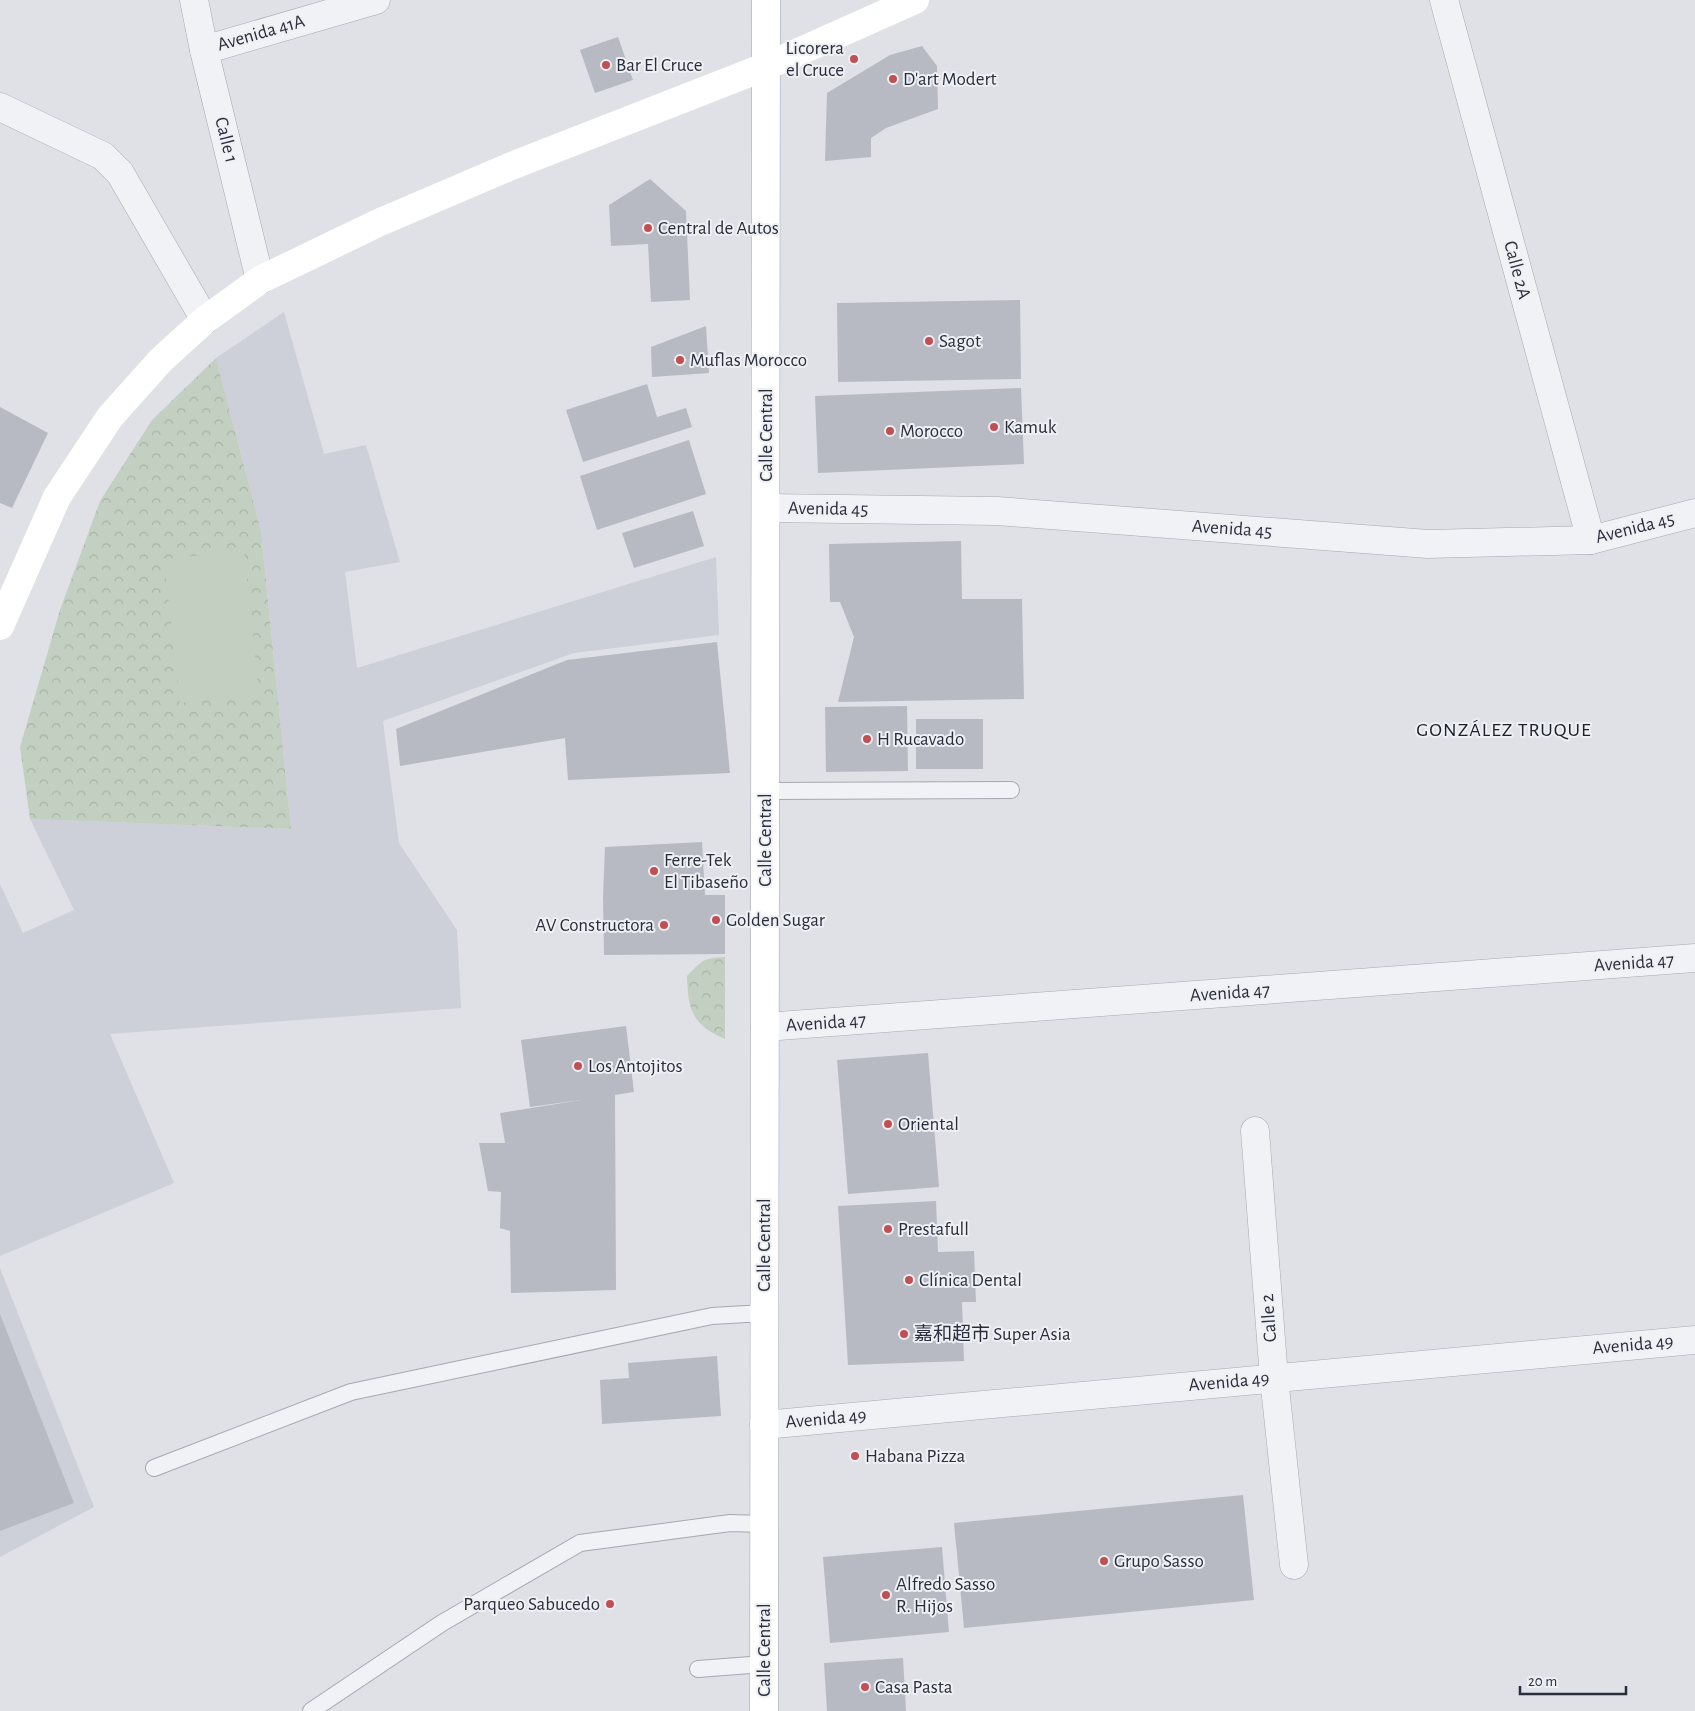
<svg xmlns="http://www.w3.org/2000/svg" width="1695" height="1711" font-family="'Alegreya Sans','Noto Sans SC',sans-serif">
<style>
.built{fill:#cdd0d8}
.park{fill:url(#park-crowns)}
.pitch{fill:#c3d0c1}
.building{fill:#b7bac3}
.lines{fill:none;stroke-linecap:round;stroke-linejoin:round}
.lane-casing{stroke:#a5a8b0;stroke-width:18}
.street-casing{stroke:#a5a8b0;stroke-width:29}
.primary-casing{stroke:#a0a5b1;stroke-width:29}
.lane{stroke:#f1f2f5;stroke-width:16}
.street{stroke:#f1f2f5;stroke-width:28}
.secondary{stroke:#fff;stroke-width:28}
.primary{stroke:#fff;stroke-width:28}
.poi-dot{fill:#bf5054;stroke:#eef0f4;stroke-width:2}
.labels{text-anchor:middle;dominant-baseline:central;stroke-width:4;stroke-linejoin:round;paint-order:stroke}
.street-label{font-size:19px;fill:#2a2e3c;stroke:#eef0f4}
.poi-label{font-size:19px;fill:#2a2e3c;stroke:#eef0f4;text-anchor:start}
.neighbourhood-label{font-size:20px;letter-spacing:1px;fill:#1c202d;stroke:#eef0f4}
</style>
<defs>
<pattern id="park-crowns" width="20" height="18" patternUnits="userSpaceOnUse" patternTransform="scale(1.25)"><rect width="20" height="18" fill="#c3d0c1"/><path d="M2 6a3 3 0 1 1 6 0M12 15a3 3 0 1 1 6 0" fill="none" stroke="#a8b3a7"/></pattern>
</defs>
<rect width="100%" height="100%" fill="#dfe1e7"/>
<!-- built -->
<g class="built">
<polygon points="284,312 324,454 366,445 400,562 345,572 357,668 716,557 719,635 574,653 383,721 399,843 457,930 461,1008 110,1034 174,1183 0,1256 0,884 23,933 74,910 30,819 291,829 261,531 216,358"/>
<polygon points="0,1268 94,1507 0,1557"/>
</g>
<!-- park -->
<g class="park">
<polygon points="216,358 261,531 291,829 30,819 20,747 60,610 100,501 152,420"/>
<path d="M725,957V1039C692,1025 688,1010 687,976C702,961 702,958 725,957Z"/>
</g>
<!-- pitch -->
<polygon class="pitch" points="244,551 259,695 180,703 164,559"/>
<!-- building -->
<g class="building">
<polygon points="618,37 633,80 595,93 580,50"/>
<polygon points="922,46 937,66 938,109 886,128 871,138 871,157 825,161 827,93 890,55"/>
<polygon points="650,179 686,211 690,300 651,302 648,244 611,246 609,205"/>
<polygon points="1020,300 1021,379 838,382 837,303"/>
<polygon points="706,326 709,373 652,377 651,347"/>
<polygon points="647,384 657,417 686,408 692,427 583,462 566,410"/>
<polygon points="1021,388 1024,464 818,473 815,396"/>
<polygon points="0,407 48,433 12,508 0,503"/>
<polygon points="689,440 706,494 597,530 580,476"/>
<polygon points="693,511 704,546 634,568 622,533"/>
<polygon points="961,541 962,599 1022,599 1024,699 838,702 854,637 840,602 830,602 829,544"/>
<polygon points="717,642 730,773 568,780 565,738 400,766 396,729 567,660"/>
<polygon points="907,706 908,771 826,772 825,707"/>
<rect x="916" y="719" width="67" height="50"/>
<polygon points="702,842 705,895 725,895 725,954 604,955 603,896 605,847"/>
<polygon points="626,1026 634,1092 615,1095 616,1290 511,1293 510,1231 500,1228 501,1192 488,1191 479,1143 505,1143 500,1113 581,1100 530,1107 521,1040"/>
<polygon points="928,1053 939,1187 848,1194 837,1060"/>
<polygon points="936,1201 938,1252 974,1251 976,1302 962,1302 964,1361 848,1365 838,1206"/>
<polygon points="0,1314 74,1503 0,1531"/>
<polygon points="717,1356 721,1416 602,1424 600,1380 629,1378 628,1363"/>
<polygon points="1243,1495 1254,1600 964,1628 954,1523"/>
<polygon points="942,1547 949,1632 830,1643 823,1557"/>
<polygon points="903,1658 906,1711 827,1711 824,1663"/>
</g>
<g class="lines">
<defs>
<g id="lane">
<polyline points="766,791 1011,790"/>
<polyline points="154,1468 351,1392 712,1316 764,1313"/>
<polyline points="698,1669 764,1664"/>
<polyline points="311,1711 442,1623 580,1543 730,1523 764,1524"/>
</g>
<g id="street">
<polyline points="194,0 204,50 260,280"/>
<polyline points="1444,0 1591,540"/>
<polyline points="204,50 376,0"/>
<polyline points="0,107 103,156 120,173 205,320"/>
<polyline points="766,508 997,511 1428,544 1591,540 1695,513"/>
<polyline points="765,1027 1695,958"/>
<polyline points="1255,1131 1274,1378 1294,1565"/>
<polyline points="764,1425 1695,1340"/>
</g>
<polyline id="primary" points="764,1711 766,0"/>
</defs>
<!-- lane casing -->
<use href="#lane" class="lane-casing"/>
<!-- street casing -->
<use href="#street" class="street-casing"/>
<!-- primary casing -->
<use href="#primary" class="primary-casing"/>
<!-- lane -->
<use href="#lane" class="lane"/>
<!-- street -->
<use href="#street" class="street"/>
<!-- secondary -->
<polyline class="secondary" points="0,626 57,497 110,417 161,360 205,320 260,280 378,223 509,167 767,66 915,0"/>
<!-- primary -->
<use href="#primary" class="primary"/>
</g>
<!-- markers -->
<g class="poi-dot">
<circle cx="854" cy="59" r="5"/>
<circle cx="606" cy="65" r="5"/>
<circle cx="893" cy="79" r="5"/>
<circle cx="648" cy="228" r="5"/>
<circle cx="929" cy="341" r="5"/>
<circle cx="680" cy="360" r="5"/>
<circle cx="994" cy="427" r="5"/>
<circle cx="890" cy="431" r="5"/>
<circle cx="867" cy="739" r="5"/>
<circle cx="654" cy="871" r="5"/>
<circle cx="716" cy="920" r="5"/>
<circle cx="664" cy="925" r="5"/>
<circle cx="578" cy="1066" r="5"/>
<circle cx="888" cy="1124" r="5"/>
<circle cx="888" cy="1229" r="5"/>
<circle cx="909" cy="1280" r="5"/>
<circle cx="904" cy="1334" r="5"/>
<circle cx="855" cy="1456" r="5"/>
<circle cx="1104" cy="1561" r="5"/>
<circle cx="886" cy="1595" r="5"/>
<circle cx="610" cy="1604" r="5"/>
<circle cx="865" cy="1687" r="5"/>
</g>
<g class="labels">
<!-- street labels -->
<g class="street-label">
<text transform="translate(261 33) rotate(-16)">Avenida 41A</text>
<text transform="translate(226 140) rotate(76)">Calle 1</text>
<text transform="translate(1517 270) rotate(75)">Calle 2A</text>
<text transform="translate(766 435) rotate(-90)">Calle Central</text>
<text transform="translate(828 509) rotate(1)">Avenida 45</text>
<text transform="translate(1635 528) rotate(-14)">Avenida 45</text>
<text transform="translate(1232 529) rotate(4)">Avenida 45</text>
<text transform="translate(765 840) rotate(-90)">Calle Central</text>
<text transform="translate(1634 963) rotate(-4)">Avenida 47</text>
<text transform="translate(1230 993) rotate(-4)">Avenida 47</text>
<text transform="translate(826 1023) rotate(-4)">Avenida 47</text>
<text transform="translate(764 1245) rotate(-90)">Calle Central</text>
<text transform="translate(1269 1318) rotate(-94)">Calle 2</text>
<text transform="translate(1633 1345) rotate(-5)">Avenida 49</text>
<text transform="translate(1229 1382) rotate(-5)">Avenida 49</text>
<text transform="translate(826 1419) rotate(-5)">Avenida 49</text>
<text transform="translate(764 1650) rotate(-90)">Calle Central</text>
</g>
<!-- poi labels -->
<g class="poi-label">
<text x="844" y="48" text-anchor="end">Licorera<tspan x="844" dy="22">el Cruce</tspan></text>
<text x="616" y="65">Bar El Cruce</text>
<text x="903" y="79">D'art Modert</text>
<text x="658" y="228">Central de Autos</text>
<text x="939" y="341">Sagot</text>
<text x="690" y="360">Muflas Morocco</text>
<text x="1004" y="427">Kamuk</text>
<text x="900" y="431">Morocco</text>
<text x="877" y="739">H Rucavado</text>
<text x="664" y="860">Ferre-Tek<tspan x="664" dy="22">El Tibaseño</tspan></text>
<text x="726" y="920">Golden Sugar</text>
<text x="654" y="925" text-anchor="end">AV Constructora</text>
<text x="588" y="1066">Los Antojitos</text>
<text x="898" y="1124">Oriental</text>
<text x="898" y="1229">Prestafull</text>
<text x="919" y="1280">Clínica Dental</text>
<text x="914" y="1334">嘉和超市 Super Asia</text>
<text x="865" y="1456">Habana Pizza</text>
<text x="1114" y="1561">Grupo Sasso</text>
<text x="896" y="1584">Alfredo Sasso<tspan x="896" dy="22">R. Hijos</tspan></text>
<text x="600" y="1604" text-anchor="end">Parqueo Sabucedo</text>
<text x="875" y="1687">Casa Pasta</text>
</g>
<!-- neighbourhood labels -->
<g class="neighbourhood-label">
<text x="1504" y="730">GONZÁLEZ TRUQUE</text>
</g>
</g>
<!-- scale -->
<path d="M1520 1686v8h106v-8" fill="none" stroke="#2a2e3c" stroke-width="2.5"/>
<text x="1528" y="1686" font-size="15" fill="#2a2e3c" stroke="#eef0f4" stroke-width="4" paint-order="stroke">20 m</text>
</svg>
